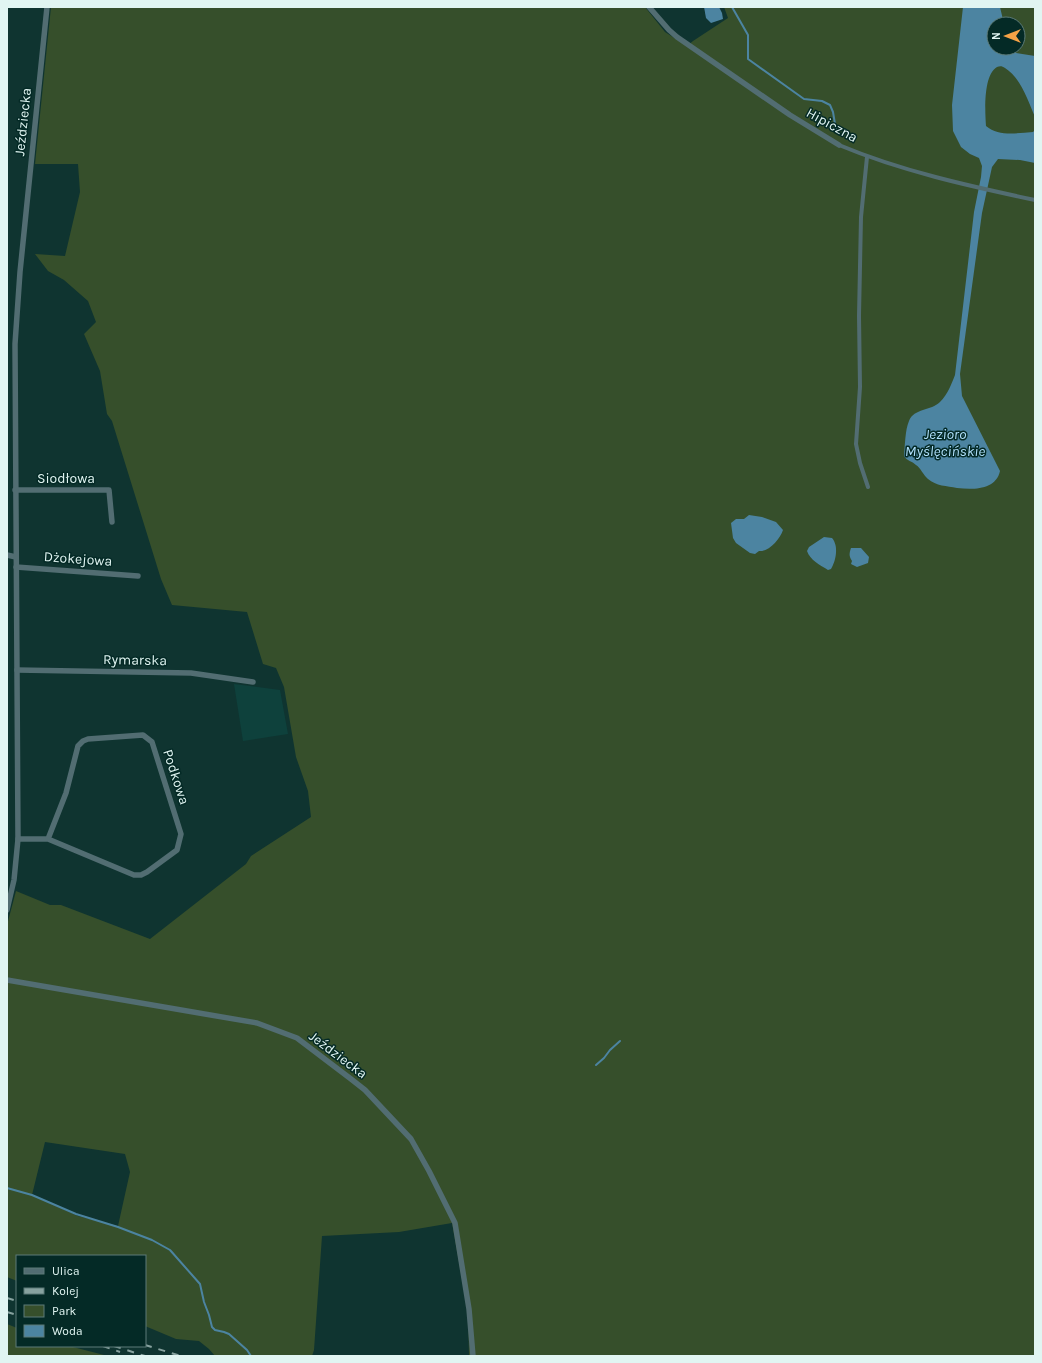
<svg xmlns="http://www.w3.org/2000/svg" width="1042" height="1363" font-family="Karla,sans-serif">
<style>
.built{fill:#0e413c}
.green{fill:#364f2b;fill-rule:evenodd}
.water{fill:#4c84a1}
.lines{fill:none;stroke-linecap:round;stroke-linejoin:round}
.stream{stroke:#4c84a1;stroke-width:2}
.pedestrian{stroke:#526d72;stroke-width:4}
.minor{stroke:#526d72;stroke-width:5.5}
.rail{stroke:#87a29f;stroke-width:2;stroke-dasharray:7 7;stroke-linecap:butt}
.labels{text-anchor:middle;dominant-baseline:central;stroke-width:3;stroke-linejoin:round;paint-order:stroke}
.street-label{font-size:14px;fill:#e1f5f2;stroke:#042a26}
.water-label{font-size:15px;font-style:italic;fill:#afdffa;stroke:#042a26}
</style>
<rect width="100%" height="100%" fill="#0f3430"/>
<!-- built -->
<polygon class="built" points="234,684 280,690 288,734 243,741"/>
<!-- green -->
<g class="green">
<path d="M51,7H645L665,32L687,46L693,41L728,18L724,7H1035V1356H469L468,1313L452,1223L399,1232L322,1236L314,1350L312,1356H215L209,1349L199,1341L176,1339L145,1326V1256H17V1281L7,1277V925L16,891L50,905H61L150,939L246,864L251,856L311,817L308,791L296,757L284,687L276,668L263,664L247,612L172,605L161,579L112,421L107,414L100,371L84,334L96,322L88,301L64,280L48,271L35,254L65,256L80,192L78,164H35ZM994,24H1018V48H994ZM45,1142L125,1154L130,1172L118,1226L78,1216L32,1195Z"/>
<polygon points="7,1324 17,1328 17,1346 69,1346 108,1356 7,1356"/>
</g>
<!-- water -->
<g class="water">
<polygon points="704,7 719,7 722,13 723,19 711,23 706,18"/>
<path d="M963,7H1000L1004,24H994V48H1010L1016,53L1035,56V117C1028,101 1021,78 1005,68C1002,66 1000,66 997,67C983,75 985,112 986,126C999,137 1017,133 1033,132L1035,130V163L1020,160L998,159L992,167L982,213L960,374L962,396L1000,471C996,490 973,490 957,488C947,486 936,486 928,479C923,475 921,468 916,465C912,461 907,461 904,456C905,446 905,430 909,421C914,408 931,411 940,402C948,394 951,385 955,375L974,212L981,177L982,166L979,158L970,154L961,147L953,131L952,105Z"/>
<path d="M749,515L762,517L776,522L783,530C780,539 769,552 759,551L755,554L750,553L736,543L733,538L731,523L736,519H744Z"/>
<path d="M824,537L832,538C839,546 836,561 831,569L828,570C820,565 810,560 807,551L809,547Z"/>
<path d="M851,548H861L869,557L868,563L857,567L851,564L852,561C849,556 849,554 851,548Z"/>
</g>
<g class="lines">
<!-- stream -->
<g class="stream">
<polyline points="732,7 748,35 748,59 804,99 822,101 830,105 833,112 836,130"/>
<polyline points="596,1065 604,1058 610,1050 620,1041"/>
<polyline points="7,1188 32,1195 76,1214 118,1227 152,1240 170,1250 200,1284 204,1302 209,1315 212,1327 215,1330 224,1332 229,1334 247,1350 251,1356"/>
</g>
<!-- pedestrian -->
<g class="pedestrian">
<path d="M839,145C901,171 969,186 1035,200"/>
<polyline points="867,157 861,217 859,316 860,387 856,444 860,463 868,487"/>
</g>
<!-- minor -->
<g class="minor">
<polyline points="649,7 669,30 677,37 790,115 839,145"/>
<polyline points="15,490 109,490 112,522"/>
<polyline points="7,555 16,557"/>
<polyline points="16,567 138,576"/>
<polyline points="17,670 191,673 253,682"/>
<polyline points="18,839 48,839 66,793 78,746 83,741 88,739 143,735 152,742 181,834 177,850 147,872 141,875 134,875 48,839"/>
<polyline points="7,910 14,880 18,839 15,344 20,272 47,7"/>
<polyline points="7,980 257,1023 297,1038 351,1079 365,1090 411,1139 429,1171 455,1223 469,1309 473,1356"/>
</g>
<!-- rail -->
<g class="rail">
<polyline points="7,1298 17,1301"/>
<polyline points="7,1312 17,1315"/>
<polyline points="145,1345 181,1356"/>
<polyline points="103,1346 120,1352"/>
<polyline points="114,1346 145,1356"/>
</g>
</g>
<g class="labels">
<!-- street labels -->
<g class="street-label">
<text transform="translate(23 122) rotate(-84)">Jeździecka</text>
<text transform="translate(832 125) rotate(29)">Hipiczna</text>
<text x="66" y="478">Siodłowa</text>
<text transform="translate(78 559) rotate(4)">Dżokejowa</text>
<text transform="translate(135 660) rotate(1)">Rymarska</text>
<text transform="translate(176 777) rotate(72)">Podkowa</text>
<text transform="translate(338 1055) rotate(37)">Jeździecka</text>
</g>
<!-- water labels -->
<g class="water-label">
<text x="945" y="434">Jezioro<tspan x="945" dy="17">Myślęcińskie</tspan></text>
</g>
</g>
<!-- border -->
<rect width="1042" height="1363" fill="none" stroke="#e1f5f2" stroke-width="16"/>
<!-- legend -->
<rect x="16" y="1255" width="130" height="92" fill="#042a26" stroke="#5c7b78"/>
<rect x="24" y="1268" width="20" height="6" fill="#526d72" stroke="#5c7b78"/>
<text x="52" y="1275" font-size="12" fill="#e1f5f2">Ulica</text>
<rect x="24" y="1288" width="20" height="6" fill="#87a29f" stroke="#5c7b78"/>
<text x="52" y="1295" font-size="12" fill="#e1f5f2">Kolej</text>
<rect x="24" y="1305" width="20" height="12" fill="#364f2b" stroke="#5c7b78"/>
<text x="52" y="1315" font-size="12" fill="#e1f5f2">Park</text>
<rect x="24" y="1325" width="20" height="12" fill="#4c84a1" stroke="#5c7b78"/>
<text x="52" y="1335" font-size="12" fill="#e1f5f2">Woda</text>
<!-- north arrow -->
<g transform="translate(1006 36) rotate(270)"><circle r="19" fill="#042a26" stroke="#5c7b78"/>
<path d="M0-3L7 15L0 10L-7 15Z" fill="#f5a246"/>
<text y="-6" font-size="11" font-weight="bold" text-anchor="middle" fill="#e1f5f2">N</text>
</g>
</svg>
